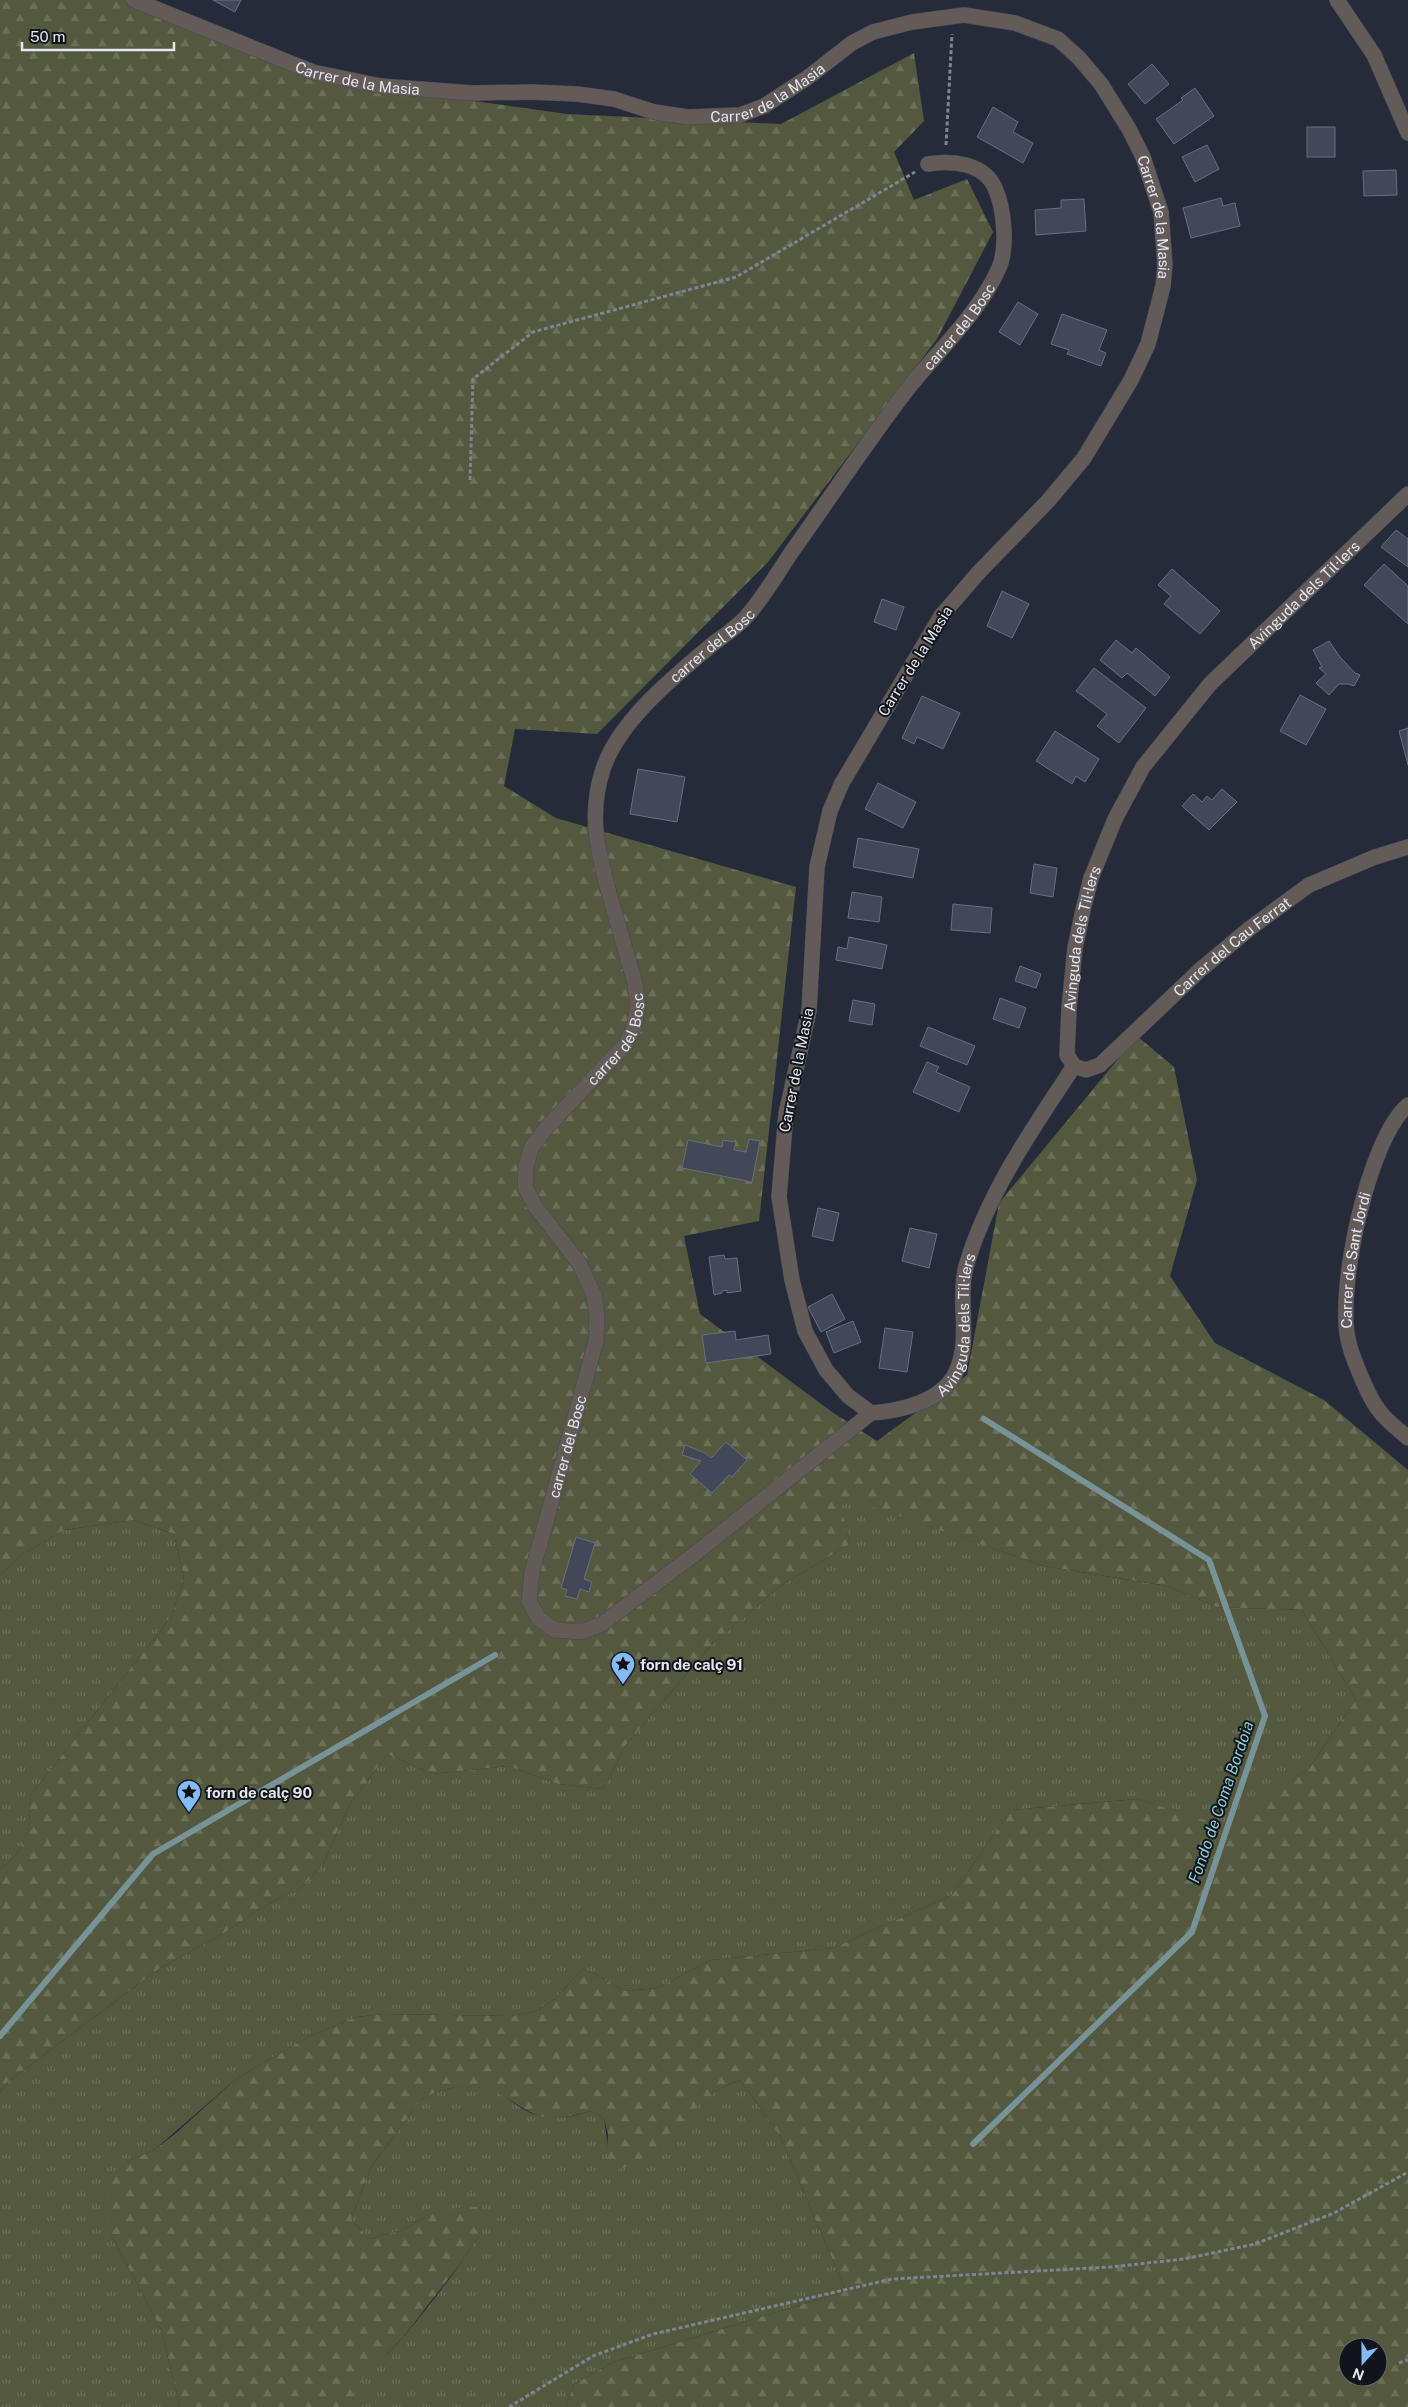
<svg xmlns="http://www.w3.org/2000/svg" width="1408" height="2407" font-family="'Public Sans',sans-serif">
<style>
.grass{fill:url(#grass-tufts)}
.forest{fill:url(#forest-firs);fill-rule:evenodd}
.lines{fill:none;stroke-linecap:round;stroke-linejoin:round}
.stream{stroke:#789398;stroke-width:6}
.building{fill:#434858;stroke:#696f80}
.street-casing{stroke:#454957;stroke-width:16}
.path{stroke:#808490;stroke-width:3;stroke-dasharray:4 2.5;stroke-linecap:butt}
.street{stroke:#635b57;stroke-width:15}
.labels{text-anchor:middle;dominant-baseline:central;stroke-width:4;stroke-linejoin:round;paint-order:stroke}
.street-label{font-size:15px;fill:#e5e8f2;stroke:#11141a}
.poi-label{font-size:15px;font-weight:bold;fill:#e5e8f2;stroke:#11141a;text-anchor:start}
.water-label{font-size:16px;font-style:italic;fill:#8ad0d7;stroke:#11141a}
</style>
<defs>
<pattern id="grass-tufts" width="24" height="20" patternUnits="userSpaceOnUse" patternTransform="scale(1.25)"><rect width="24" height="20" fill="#53583e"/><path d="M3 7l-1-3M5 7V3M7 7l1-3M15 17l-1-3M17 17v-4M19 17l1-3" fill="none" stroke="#6c705a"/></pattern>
<pattern id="forest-firs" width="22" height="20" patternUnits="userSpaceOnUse" patternTransform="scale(1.25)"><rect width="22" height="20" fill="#53583e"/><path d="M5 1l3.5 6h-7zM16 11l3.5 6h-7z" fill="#6c705a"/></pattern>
</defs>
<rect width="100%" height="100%" fill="#262b3a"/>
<!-- grass -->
<g class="grass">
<polygon points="837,1494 1044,1566 1167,1586 1217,1607 1302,1610 1356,1700 1309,1768 1228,1828 1137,1799 1011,1810 952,1895 833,1948 711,1960 658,1988 625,1991 583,1968 556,1998 536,2011 512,2016 383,2014 356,2017 308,2037 236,2079 154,2150 127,2162 110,2233 161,2329 180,2407 0,2407 0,2093 5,2084 160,1968 221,1935 256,1911 303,1886 322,1866 350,1804 387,1754 432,1774 509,1766 558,1784 603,1789 625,1746 714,1642 782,1585 850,1544"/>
<path d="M133,1520L174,1534L184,1578L171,1617L30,1796C31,1825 27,1851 0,1869V1575L21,1555L64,1530Z"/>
<path d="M740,2080L780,2136L846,2291L614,2362L574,2384L566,2407H346C357,2378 385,2358 405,2335C431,2304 457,2270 479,2236L425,2217L402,2230L369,2239L351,2219L371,2167L420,2101C440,2086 474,2082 497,2092C511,2099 521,2111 537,2115C545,2116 559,2118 567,2117C576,2116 584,2112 593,2111L604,2119L608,2147L663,2140C685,2115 708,2091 740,2080Z"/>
</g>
<!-- forest -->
<path class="forest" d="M0,0H128L311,78L567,114L781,124L914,53L924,121L894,152L914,200L967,179L993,232L937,339L768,562L597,734L515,729L504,786L556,818L796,887L759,1221L684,1236L700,1314L832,1412L877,1441L967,1375L999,1203L1137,1036L1174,1067L1197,1180L1170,1276L1215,1343L1324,1400L1408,1470V2407H566L574,2384L614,2362L846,2291L780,2136L740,2080C686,2098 667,2157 615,2171L607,2161L608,2134L604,2119L593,2111C579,2113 566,2119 552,2118C530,2117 516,2101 497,2093C474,2082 440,2086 420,2101L371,2167L351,2219L369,2239L402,2230L425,2217L451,2208L478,2207L479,2236L463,2260L404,2336L363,2379L346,2407H180L161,2329L110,2233L105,2206L110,2179L127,2162L154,2150L176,2133L236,2079L308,2037L356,2017L383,2014L512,2016L536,2011L556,1998L583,1968L625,1991L658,1988L711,1960L833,1948L952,1895L1011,1810L1137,1799L1228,1827L1309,1768L1356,1700L1302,1610L1217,1607L1167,1586L1044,1566L838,1495L850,1544L782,1585L714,1642L625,1746L603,1789L558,1784L509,1766L432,1774L387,1754L350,1804L322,1866L303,1886L256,1911L221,1935L160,1968L5,2084L0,2093V1869C27,1851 31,1825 30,1796L171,1617L184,1578L174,1534L133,1520L64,1530L21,1555L0,1575ZM1348,2347H1378V2377H1348Z"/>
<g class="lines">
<!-- stream -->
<g class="stream">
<polyline points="0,2036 153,1854 495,1655"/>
<polyline points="973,2144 1192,1932 1265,1716 1209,1560 984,1419"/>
</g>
</g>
<!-- building -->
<g class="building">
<polygon points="213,0 241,0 235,12"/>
<polygon points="1152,64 1169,84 1145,104 1128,84"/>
<polygon points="1195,88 1214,116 1174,144 1156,119 1183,100 1181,98"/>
<polygon points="993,107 1018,122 1013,132 1033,143 1023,163 977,137"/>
<rect x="1307" y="127" width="28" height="30"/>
<polygon points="1207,145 1219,169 1195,182 1182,157"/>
<polygon points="1396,170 1397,195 1364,196 1363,171"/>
<polygon points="1221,198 1223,206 1235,203 1240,226 1191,238 1183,208"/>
<polygon points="1084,199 1086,231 1036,235 1035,210 1061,208 1061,200"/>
<polygon points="1018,302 1038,314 1020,345 999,332"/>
<polygon points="1062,314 1107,330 1099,350 1106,353 1101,366 1067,354 1069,350 1051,344"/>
<polygon points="1396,530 1408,539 1408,567 1381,547"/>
<polygon points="1384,564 1408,586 1408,624 1364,585"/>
<polygon points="1172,569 1220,611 1200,634 1164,604 1171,596 1158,585"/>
<polygon points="1002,591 1029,604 1012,638 987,626"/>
<polygon points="882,599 904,607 896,630 874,622"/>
<polygon points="1116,640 1132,653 1136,648 1170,677 1155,696 1127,673 1122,678 1100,660"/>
<polygon points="1329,641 1340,657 1355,673 1360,675 1354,686 1348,684 1339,684 1329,695 1316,683 1326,674 1319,668 1322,667 1313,650"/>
<polygon points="1094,668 1146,708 1119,743 1097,726 1107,714 1076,691"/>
<polygon points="1300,695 1326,709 1306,745 1280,731"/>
<polygon points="922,696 960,713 943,749 917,737 914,744 902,738"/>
<polygon points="1408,728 1408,765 1399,731"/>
<polygon points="1055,731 1099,759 1085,782 1076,776 1072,784 1036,761"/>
<polygon points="638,769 685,777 677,822 630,814"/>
<polygon points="878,783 916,802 903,828 865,809"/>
<polygon points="1222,789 1237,802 1209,830 1182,806 1193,794 1202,802 1207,796 1212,800"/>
<polygon points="858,838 919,849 913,878 853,867"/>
<polygon points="1034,864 1057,868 1053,897 1030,893"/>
<polygon points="852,892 882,897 879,922 848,918"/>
<polygon points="953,904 992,908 990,933 951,930"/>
<polygon points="849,937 887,945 882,969 836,960 838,947 847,949"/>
<polygon points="1020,966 1041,974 1036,988 1015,981"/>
<polygon points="1000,998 1026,1008 1019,1028 993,1019"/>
<polygon points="853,1000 875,1004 872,1025 849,1021"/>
<polygon points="928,1027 975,1046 967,1065 920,1046"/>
<polygon points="927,1062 939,1067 936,1072 970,1087 959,1112 913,1092"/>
<polygon points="749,1139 760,1141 752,1182 682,1168 688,1140 722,1147 723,1140 736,1142 734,1150 746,1152"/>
<polygon points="818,1208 839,1213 833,1241 812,1236"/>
<polygon points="910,1228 937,1234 929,1268 902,1261"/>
<polygon points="724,1255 725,1259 737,1258 741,1291 727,1293 727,1290 722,1291 722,1293 714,1295 709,1257"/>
<polygon points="832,1294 845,1319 821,1332 808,1307"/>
<polygon points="853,1321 861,1342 834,1353 826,1332"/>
<polygon points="885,1328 913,1332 907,1372 879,1368"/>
<polygon points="735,1331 736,1340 768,1335 771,1354 706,1363 702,1335"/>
<polygon points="726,1442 747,1460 732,1477 729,1475 712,1493 690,1474 701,1461 682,1455 685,1445 705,1453 711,1458"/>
<polygon points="576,1537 595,1543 584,1579 592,1582 589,1592 580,1589 577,1599 565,1596 567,1590 561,1588"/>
</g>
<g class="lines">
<defs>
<g id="street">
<path id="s1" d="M134,0L313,72L381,86L472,93L532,92L577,94L614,99L654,112L688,117L740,115L764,106L807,78L852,43L873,32L912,22L964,15L1015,23L1058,39L1079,58L1101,84L1129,129L1143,157L1161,212L1165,265L1163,286L1148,344L1131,380L1084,458L1048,501L979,572L941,616L842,783L830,811L817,867L809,1011L786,1114L779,1197L792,1280L805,1331L826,1370L848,1396L871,1413"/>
<polyline points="1337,0 1374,55 1408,133"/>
<path id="s2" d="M1074,1066L1086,1070L1100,1065L1200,970L1249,929L1309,885L1375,857L1408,847"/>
<path id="s3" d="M871,1413L696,1553L602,1624L581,1632L555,1630L539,1619L529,1601L532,1572L596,1341L597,1317L594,1295L579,1263L535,1206L525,1187L526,1167L531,1148L547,1127L625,1045L634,1027L638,1005L635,983C627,957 620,931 612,904C599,856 587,818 603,769C620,719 675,676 714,643C725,635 737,627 746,617C764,597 778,572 793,550C830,498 865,445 903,395C935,353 977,317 999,268C1008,247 1004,208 995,188C984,163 952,160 928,164"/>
<path id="s4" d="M871,1413C900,1411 942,1402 956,1372C972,1339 956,1298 967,1263C989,1191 1033,1128 1074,1066L1067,1055L1069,1008L1075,948L1083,910L1091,878L1115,819L1143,767L1210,684L1408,494"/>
<path id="s5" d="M1408,1438C1398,1429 1385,1420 1378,1409C1368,1396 1351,1355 1348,1339C1337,1289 1368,1139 1408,1105"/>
</g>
</defs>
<!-- street casing -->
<use href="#street" class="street-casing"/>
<!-- path -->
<g class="path">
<polyline points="946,145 952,34"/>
<polyline points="470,480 473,379 533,332 736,277 915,172"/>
<polyline points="1399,2363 1408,2360"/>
<polyline points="509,2407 593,2356 653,2334 892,2279 1111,2267 1184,2259 1255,2244 1334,2213 1408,2172"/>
</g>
<!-- street -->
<use href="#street" class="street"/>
</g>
<!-- icons -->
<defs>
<symbol id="sight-pin" viewBox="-11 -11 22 30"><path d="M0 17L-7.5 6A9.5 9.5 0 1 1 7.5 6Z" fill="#83bcfb" stroke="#11141a"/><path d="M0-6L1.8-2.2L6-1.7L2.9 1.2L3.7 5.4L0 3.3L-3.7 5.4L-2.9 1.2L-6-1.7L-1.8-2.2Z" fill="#111"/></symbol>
</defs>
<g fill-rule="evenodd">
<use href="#sight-pin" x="609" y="1650" width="28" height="38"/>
<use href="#sight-pin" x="175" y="1778" width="28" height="38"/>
</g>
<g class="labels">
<!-- street labels -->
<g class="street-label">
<text stroke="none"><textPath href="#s1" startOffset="238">Carrer de la Masia</textPath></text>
<text stroke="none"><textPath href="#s1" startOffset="658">Carrer de la Masia</textPath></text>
<text stroke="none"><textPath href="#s1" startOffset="1181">Carrer de la Masia</textPath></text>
<text stroke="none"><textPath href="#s3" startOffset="1910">carrer del Bosc</textPath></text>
<text stroke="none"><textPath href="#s4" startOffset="985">Avinguda dels Til·lers</textPath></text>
<text stroke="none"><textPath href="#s3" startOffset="1505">carrer del Bosc</textPath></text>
<text transform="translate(915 661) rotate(-58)">Carrer de la Masia</text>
<text stroke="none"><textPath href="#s4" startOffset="565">Avinguda dels Til·lers</textPath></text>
<text stroke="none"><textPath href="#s2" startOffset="205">Carrer del Cau Ferrat</textPath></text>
<text stroke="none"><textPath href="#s3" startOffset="1055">carrer del Bosc</textPath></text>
<text transform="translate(796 1070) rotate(-79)">Carrer de la Masia</text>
<text stroke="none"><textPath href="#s5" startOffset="198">Carrer de Sant Jordi</textPath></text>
<text stroke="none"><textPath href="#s4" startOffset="145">Avinguda dels Til·lers</textPath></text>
<text stroke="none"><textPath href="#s3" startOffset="590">carrer del Bosc</textPath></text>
</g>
<!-- poi labels -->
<g class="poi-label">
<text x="640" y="1664">forn de calç 91</text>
<text x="206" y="1792">forn de calç 90</text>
</g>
<!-- water labels -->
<g class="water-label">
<text transform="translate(1221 1802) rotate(-71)">Fondo de Coma Bordoia</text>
</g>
</g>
<!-- north arrow -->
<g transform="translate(1363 2362) rotate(201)"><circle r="24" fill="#11141a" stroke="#666970"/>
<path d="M0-4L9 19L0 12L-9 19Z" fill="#83bcfb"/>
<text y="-8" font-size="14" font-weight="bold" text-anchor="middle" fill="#e5e8f2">N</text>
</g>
<!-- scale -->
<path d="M22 42v8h152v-8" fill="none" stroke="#e5e8f2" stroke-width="2.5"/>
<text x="30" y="42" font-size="15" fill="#e5e8f2" stroke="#11141a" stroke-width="4" paint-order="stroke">50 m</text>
</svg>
